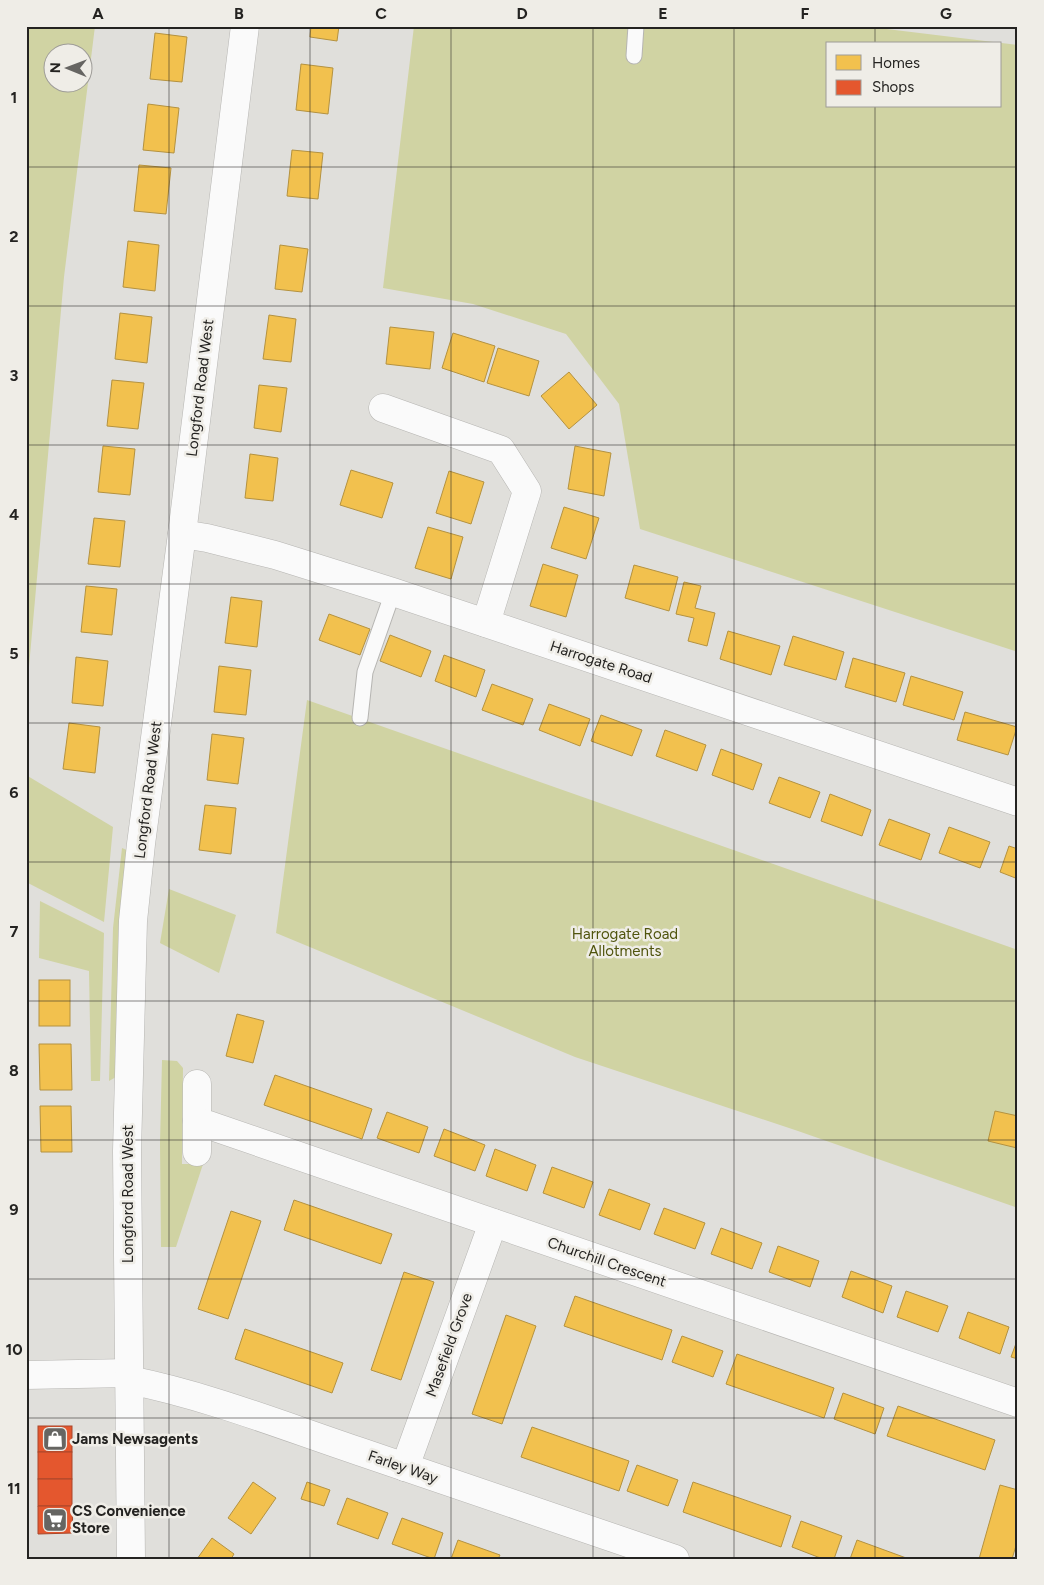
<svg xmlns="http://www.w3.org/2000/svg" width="1044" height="1585" font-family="Figtree,sans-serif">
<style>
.green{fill:#d0d3a3;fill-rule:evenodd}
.homes{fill:#f2c14e;stroke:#b49240}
.shops{fill:#e4572e;stroke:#aa472a}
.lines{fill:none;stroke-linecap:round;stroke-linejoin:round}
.service-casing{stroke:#b6b5b2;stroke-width:17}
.minor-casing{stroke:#b6b5b2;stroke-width:29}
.tertiary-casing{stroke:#b6b5b2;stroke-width:29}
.service{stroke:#fafafa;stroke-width:15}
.minor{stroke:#fafafa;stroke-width:28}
.tertiary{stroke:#fafafa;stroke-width:28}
.grid{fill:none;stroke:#242321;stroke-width:1;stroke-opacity:0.55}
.labels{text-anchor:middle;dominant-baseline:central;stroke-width:5;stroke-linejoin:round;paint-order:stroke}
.street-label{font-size:15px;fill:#242321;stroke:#efede7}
.park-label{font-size:15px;fill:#50540d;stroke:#efede7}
.poi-label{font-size:15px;font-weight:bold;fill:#242321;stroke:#efede7;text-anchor:start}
.neatline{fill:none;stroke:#242321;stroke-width:2}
.grid-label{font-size:16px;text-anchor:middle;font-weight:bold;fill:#242321}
</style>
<rect width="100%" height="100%" fill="#e0dfdb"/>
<!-- green -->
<g class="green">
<path d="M26,26H95L64,277L26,700ZM52,52H82V82H52Z"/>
<path d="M414,26H862L1018,45V652L640,529L619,404L566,334L473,304L383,288ZM828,44H1000V106H828Z"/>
<polygon points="307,700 1018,950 1018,1208 798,1131 575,1057 276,933"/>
<polygon points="26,775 113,827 104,922 26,882"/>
<polygon points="122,848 129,851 116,1077 109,1081 113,928"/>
<polygon points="169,889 236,915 219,973 160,943"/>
<polygon points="40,901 104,933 100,1081 91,1081 89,971 39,958"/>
<polygon points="162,1060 177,1061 183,1068 182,1164 203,1164 176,1247 161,1247 160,1143"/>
</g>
<!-- homes -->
<g class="homes">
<polygon points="311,26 339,26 337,41 310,37"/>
<polygon points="155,33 187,37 182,82 150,79"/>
<polygon points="301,64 333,68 328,114 296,110"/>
<polygon points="148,104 179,108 174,153 143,150"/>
<polygon points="292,150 323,153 318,199 287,196"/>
<polygon points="139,165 171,168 166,214 134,211"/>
<polygon points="128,241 159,245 155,291 123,287"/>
<polygon points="280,245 308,249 302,292 275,289"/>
<polygon points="120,313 152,317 147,363 115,359"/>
<polygon points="269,315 296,319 291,362 263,359"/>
<polygon points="390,327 434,332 430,369 386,364"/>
<polygon points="453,333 495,346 484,382 442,368"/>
<polygon points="498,348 539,361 529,396 487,383"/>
<polygon points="569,372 597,405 569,429 541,396"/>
<polygon points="112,380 144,383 138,429 107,426"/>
<polygon points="259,385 287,388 281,432 254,428"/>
<polygon points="103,446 135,449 130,495 98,492"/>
<polygon points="575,446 611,453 604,496 568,489"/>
<polygon points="250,454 278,458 273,501 245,498"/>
<polygon points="351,470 393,483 382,518 340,505"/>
<polygon points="449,471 484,482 471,524 436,513"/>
<polygon points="564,507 599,518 586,559 551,548"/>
<polygon points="94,518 125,521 120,567 88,564"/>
<polygon points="428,527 463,537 451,579 415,568"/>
<polygon points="543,564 578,575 566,617 530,606"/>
<polygon points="634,565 678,577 669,611 625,598"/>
<polygon points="684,582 701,586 695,608 715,613 707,646 688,641 694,618 676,614"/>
<polygon points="86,586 117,589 112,635 81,632"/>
<polygon points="231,597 262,601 257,647 225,643"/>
<polygon points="329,614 370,629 360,655 319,640"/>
<polygon points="728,631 780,646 771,675 720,659"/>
<polygon points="390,635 431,651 421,677 380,661"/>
<polygon points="793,636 844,652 836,680 784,665"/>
<polygon points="444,655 485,670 476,697 435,681"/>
<polygon points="76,657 108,661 103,706 72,703"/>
<polygon points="853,658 905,673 896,702 845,687"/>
<polygon points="219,666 251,670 246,715 214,712"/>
<polygon points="911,676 963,692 954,720 903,705"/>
<polygon points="492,684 533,699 523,725 482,710"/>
<polygon points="549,704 590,719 580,746 539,730"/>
<polygon points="965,712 1017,727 1008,755 957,740"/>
<polygon points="601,715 642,730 632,756 591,741"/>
<polygon points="69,723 100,727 95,773 63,769"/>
<polygon points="665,730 706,745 697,771 656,756"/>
<polygon points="212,734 244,738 238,784 207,780"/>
<polygon points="721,749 762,764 753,790 712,775"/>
<polygon points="779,777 820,792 810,818 769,803"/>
<polygon points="830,794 871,810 862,836 821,821"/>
<polygon points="205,805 236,808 231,854 199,850"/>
<polygon points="889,819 930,834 921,860 879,845"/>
<polygon points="949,827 990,842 980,868 939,853"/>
<polygon points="1009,846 1018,849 1018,879 1000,872"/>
<rect x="39" y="980" width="31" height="46"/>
<polygon points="237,1014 264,1021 253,1063 226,1056"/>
<polygon points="39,1044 71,1044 72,1090 40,1090"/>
<polygon points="275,1075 372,1109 362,1139 264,1105"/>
<polygon points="40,1106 71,1106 72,1152 41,1152"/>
<polygon points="995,1111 1018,1116 1017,1148 988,1141"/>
<polygon points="387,1112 428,1127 419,1153 377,1138"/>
<polygon points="444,1129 485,1145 475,1171 434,1156"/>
<polygon points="495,1149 536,1165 527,1191 486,1176"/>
<polygon points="552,1167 593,1182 584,1208 543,1193"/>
<polygon points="609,1189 650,1204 640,1230 599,1215"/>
<polygon points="294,1200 392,1234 381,1264 284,1230"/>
<polygon points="664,1208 705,1223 695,1249 654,1234"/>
<polygon points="231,1211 261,1221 228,1319 198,1309"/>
<polygon points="721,1228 762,1243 752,1269 711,1254"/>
<polygon points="778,1246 819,1261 810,1287 769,1272"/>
<polygon points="851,1271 892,1286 883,1313 842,1297"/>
<polygon points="404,1272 434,1282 401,1380 371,1370"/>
<polygon points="906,1291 948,1306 938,1332 897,1317"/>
<polygon points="575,1296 672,1330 662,1360 564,1326"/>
<polygon points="968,1312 1009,1327 1000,1354 959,1338"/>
<polygon points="506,1315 536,1326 502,1424 472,1414"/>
<polygon points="245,1329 343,1363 332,1393 235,1359"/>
<polygon points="682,1336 723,1351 713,1377 672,1362"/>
<polygon points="1018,1338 1018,1359 1011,1357"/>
<polygon points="737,1354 834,1388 824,1418 726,1384"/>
<polygon points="843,1393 884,1408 875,1434 834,1419"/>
<polygon points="898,1406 995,1440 985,1470 887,1436"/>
<polygon points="532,1427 629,1461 619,1491 521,1457"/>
<polygon points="637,1465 678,1480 668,1506 627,1491"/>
<polygon points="253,1482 276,1498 251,1534 228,1518"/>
<polygon points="307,1482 330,1490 324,1506 301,1499"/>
<polygon points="693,1482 791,1516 781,1547 683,1512"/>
<polygon points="1000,1485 1018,1490 1018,1539 1012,1559 979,1559"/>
<polygon points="347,1498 388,1513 378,1539 337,1524"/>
<polygon points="402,1518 443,1533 434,1559 392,1544"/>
<polygon points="801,1521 842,1536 834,1559 823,1559 792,1547"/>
<polygon points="212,1538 234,1554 231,1559 197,1559"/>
<polygon points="458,1540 500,1555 498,1559 451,1559"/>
<polygon points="857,1540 909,1559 850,1559"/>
</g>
<!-- shops -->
<g class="shops">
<rect x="38" y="1426" width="34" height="26"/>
<rect x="38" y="1452" width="34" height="27"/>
<rect x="38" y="1479" width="34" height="27"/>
<polygon points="38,1506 72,1506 73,1533 38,1534"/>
</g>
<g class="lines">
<defs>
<g id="service">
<polyline points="634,56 636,26"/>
<polyline points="360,718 365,672 393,592"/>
</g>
<g id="minor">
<polyline points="383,408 501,450 527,491 486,623"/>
<polyline points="182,534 207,538 275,555 393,592 1018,802"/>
<polyline points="197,1084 197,1121 1018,1403"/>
<polyline points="197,1152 197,1121"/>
<polyline points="26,1375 129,1373"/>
<path d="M129,1380C209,1396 286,1427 364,1453C467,1489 571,1524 675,1559"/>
<polyline points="405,1467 493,1223"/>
</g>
<polyline id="tertiary" points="131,1559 127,1151 133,921 141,844 182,534 245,26"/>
</defs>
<!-- service casing -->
<use href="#service" class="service-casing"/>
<!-- minor casing -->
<use href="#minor" class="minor-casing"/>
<!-- tertiary casing -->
<use href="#tertiary" class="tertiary-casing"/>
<!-- service -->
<use href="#service" class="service"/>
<!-- minor -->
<use href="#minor" class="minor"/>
<!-- tertiary -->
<use href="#tertiary" class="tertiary"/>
</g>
<!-- grid -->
<path class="grid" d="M169,26V1559M310,26V1559M451,26V1559M593,26V1559M734,26V1559M875,26V44M875,106V1559M26,167H1018M26,306H1018M26,445H1018M26,584H1018M26,723H1018M26,862H1018M26,1001H1018M26,1140H1018M26,1279H1018M26,1418H1018"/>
<!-- icons -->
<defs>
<symbol id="shop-square" viewBox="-11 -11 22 22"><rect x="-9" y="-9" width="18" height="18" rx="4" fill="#666562" stroke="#efede7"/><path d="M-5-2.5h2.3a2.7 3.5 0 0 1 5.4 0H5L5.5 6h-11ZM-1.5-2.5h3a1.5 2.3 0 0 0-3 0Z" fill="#fff"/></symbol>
<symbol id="supermarket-square" viewBox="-11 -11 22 22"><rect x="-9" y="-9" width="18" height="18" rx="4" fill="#666562" stroke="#efede7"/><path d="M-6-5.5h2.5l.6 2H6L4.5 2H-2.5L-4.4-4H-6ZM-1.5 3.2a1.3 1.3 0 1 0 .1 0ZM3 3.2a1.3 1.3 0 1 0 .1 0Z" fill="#fff"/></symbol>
</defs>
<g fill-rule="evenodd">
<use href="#shop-square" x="41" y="1425" width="28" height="28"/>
<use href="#supermarket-square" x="41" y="1506" width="28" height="28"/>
</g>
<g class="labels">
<!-- street labels -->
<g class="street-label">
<text transform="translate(200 388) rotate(-83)">Longford Road West</text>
<text transform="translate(601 662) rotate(18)">Harrogate Road</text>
<text transform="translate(148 790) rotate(-83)">Longford Road West</text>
<text transform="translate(128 1194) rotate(-90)">Longford Road West</text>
<text transform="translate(607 1262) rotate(19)">Churchill Crescent</text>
<text transform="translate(449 1345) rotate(-70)">Masefield Grove</text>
<text transform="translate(403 1467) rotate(19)">Farley Way</text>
</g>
<!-- park labels -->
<g class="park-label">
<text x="625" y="934">Harrogate Road<tspan x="625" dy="17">Allotments</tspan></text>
</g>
<!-- poi labels -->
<g class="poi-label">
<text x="72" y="1439">Jams Newsagents</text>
<text x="72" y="1511">CS Convenience<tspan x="72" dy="17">Store</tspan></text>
</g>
</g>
<!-- border -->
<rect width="1044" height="1585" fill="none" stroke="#efede7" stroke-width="55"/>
<!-- legend -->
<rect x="826" y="42" width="175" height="65" fill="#efede7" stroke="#9e9c98"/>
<rect x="836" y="55" width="25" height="15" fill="#f2c14e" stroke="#9e9c98"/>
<text x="872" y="68" font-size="15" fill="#242321">Homes</text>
<rect x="836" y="80" width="25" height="15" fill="#e4572e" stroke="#9e9c98"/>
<text x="872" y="92" font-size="15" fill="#242321">Shops</text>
<!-- north arrow -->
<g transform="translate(68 68) rotate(271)"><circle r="24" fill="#efede7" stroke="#9e9c98"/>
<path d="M0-4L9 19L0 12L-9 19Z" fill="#666562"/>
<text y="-8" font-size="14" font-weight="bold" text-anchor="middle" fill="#242321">N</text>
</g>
<rect x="28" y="28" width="988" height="1530" class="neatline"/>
<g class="grid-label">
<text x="98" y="19">A</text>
<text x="239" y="19">B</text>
<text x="381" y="19">C</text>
<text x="522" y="19">D</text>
<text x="663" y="19">E</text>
<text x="805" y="19">F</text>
<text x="946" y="19">G</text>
<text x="14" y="103">1</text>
<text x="14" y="242">2</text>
<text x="14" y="381">3</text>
<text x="14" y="520">4</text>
<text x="14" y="659">5</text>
<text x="14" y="798">6</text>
<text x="14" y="937">7</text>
<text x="14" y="1076">8</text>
<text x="14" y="1215">9</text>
<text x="14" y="1355">10</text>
<text x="14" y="1494">11</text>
</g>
</svg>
